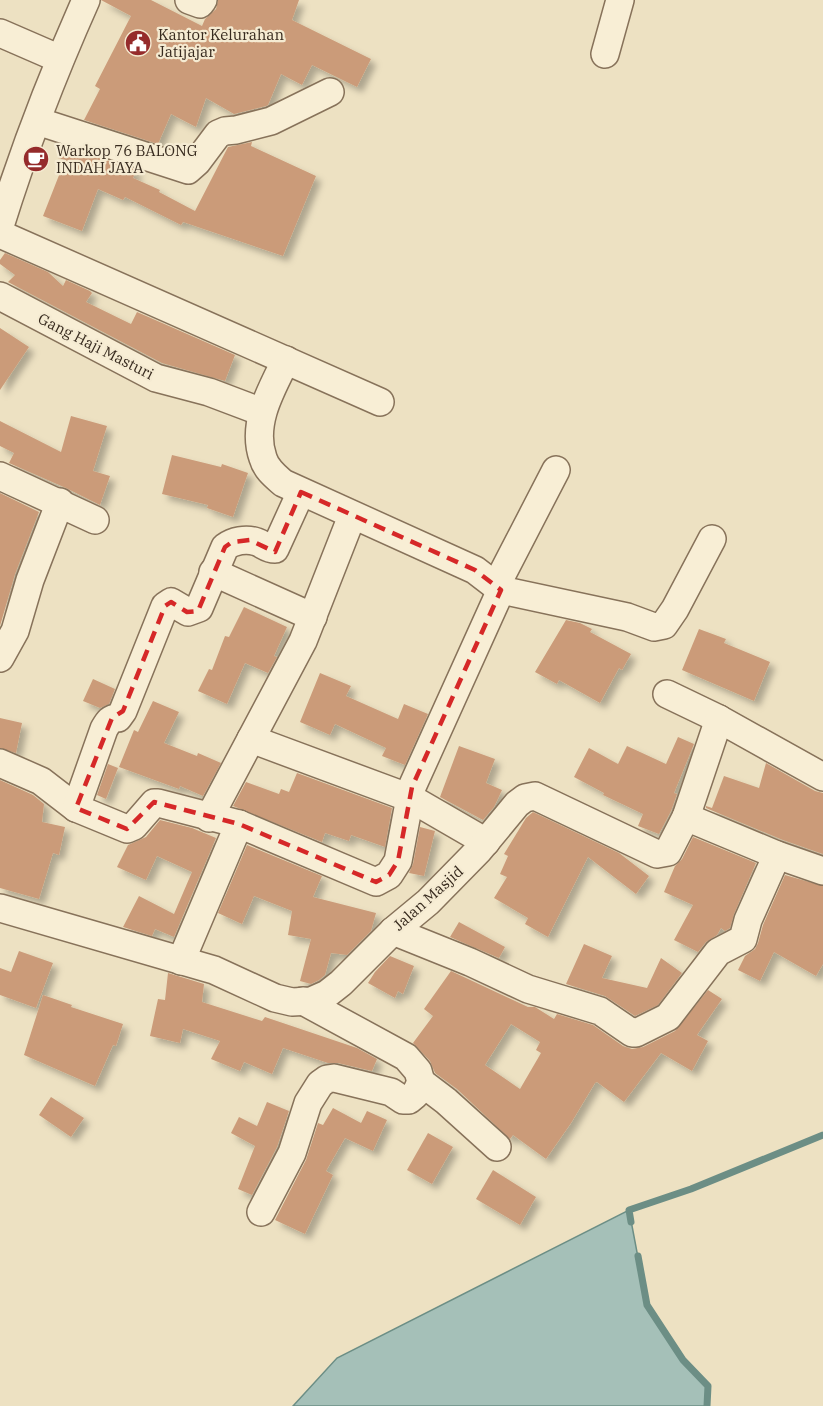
<svg xmlns="http://www.w3.org/2000/svg" width="823" height="1406" font-family="'IBM Plex Serif',serif">
<style>
.water{fill:#a5c0b8;stroke:#6c8e85;stroke-width:1.5}
.lines{fill:none;stroke-linecap:round;stroke-linejoin:round}
.stream{stroke:#6c8e85;stroke-width:7}
.building{fill:#cb9b79;fill-rule:evenodd;filter:url(#shadow)}
.minor-casing{stroke:#87725a;stroke-width:30}
.minor{stroke:#f8eed5;stroke-width:27}
.marked{fill:none;stroke:#d62828;stroke-width:4.5;stroke-dasharray:12 8;stroke-linejoin:round}
.labels{text-anchor:middle;dominant-baseline:central;stroke-width:4.5;stroke-linejoin:round;paint-order:stroke}
.poi-label{font-size:15px;fill:#372a1e;stroke:#f5ebd2;text-anchor:start}
.street-label{font-size:15px;fill:#372a1e;stroke:#f5ebd2}
</style>
<defs>
<filter id="shadow"><feDropShadow dx="5.5" dy="5.5" stdDeviation="3" flood-color="#0004"/></filter>
</defs>
<rect width="100%" height="100%" fill="#ede1c2"/>
<!-- water -->
<polygon class="water" points="629,1210 647,1305 683,1360 708,1386 707,1406 293,1406 337,1358"/>
<g class="lines">
<!-- stream -->
<g class="stream">
<polyline points="631,1222 629,1210 691,1189 823,1135"/>
<polyline points="638,1256 647,1305 683,1360 708,1386 707,1406"/>
</g>
</g>
<!-- building -->
<g class="building">
<polygon points="101,0 151,0 202,26 205,19 216,9 218,0 299,0 292,20 371,59 357,87 312,65 302,85 281,74 268,105 266,106 234,114 206,98 196,127 171,114 158,144 84,120 100,89 95,86 131,16"/>
<polygon points="252,142 251,146 316,176 283,256 183,222 181,225 125,197 123,200 98,189 82,231 43,216 65,160 58,158 63,146 137,170 133,178 160,190 159,192 195,211 228,147"/>
<polygon points="5,253 48,272 63,286 66,280 90,291 92,293 86,302 131,324 137,312 235,355 225,381 162,363 8,282 15,275 0,264 0,260"/>
<polygon points="0,328 29,347 0,390"/>
<polygon points="71,416 107,426 93,471 110,476 100,505 66,488 9,463 14,453 0,446 0,421 61,452"/>
<polygon points="172,455 221,467 222,464 248,473 233,517 207,508 208,505 162,494"/>
<polygon points="0,493 39,512 15,574 0,626"/>
<polygon points="244,607 287,627 274,656 277,657 268,673 245,663 227,704 198,691 209,669 212,670 225,636 229,637"/>
<polygon points="566,620 580,623 592,629 590,632 631,654 622,670 619,668 600,703 559,680 557,684 535,672"/>
<polygon points="699,629 726,639 724,643 770,662 754,701 682,670"/>
<polygon points="320,673 351,686 346,696 398,719 404,704 428,714 405,765 382,756 386,748 335,724 330,735 300,722"/>
<polygon points="93,679 115,689 109,704 100,708 83,701"/>
<polygon points="153,701 179,712 164,743 197,756 198,753 221,763 203,796 180,786 179,789 119,767 134,730 138,732"/>
<polygon points="0,718 22,723 16,753 0,748"/>
<polygon points="678,737 694,744 674,793 677,794 671,811 659,834 638,826 643,814 603,795 604,793 574,777 589,748 618,764 627,746 666,764"/>
<polygon points="459,746 495,759 486,783 502,790 494,807 483,820 440,797"/>
<polygon points="766,763 815,791 823,793 823,854 783,840 706,808 706,806 712,808 724,776 759,788"/>
<polygon points="108,764 118,768 106,799 97,795"/>
<polygon points="297,773 392,808 385,847 351,835 349,841 325,833 322,842 233,806 246,782 279,794 281,789 289,792"/>
<polygon points="0,780 33,795 44,804 42,822 65,827 59,855 53,853 39,899 0,888"/>
<polygon points="533,812 619,853 649,876 636,894 588,857 548,937 525,924 528,918 494,898 507,877 500,874 508,856 504,854 526,818"/>
<polygon points="160,820 192,828 216,838 174,937 155,929 152,936 123,927 139,896 174,914 192,872 157,856 146,880 117,867 128,845 146,837"/>
<polygon points="420,827 435,831 424,876 409,873 413,864"/>
<polygon points="693,837 756,863 734,914 730,928 725,931 721,928 717,935 706,942 698,952 674,940 693,905 664,892 675,866 682,859"/>
<polygon points="247,845 322,876 313,897 376,913 371,931 347,955 331,953 325,975 319,980 311,984 300,981 311,939 288,935 292,911 254,896 242,924 218,913"/>
<polygon points="785,875 823,886 823,964 816,976 774,952 760,981 738,970 745,956 755,949 758,943 763,925"/>
<polygon points="459,922 505,947 499,958 450,937"/>
<polygon points="584,944 612,956 602,978 647,988 661,958 682,973 658,1005 635,1016 605,996 566,984"/>
<polygon points="19,951 53,963 36,1008 0,995 0,968 11,972"/>
<polygon points="390,956 414,966 403,994 398,991 395,998 368,983 375,972"/>
<path d="M451,971L528,1007H535L554,1019L557,1014L593,1025L623,1046L632,1049L643,1047L675,1031L708,990L722,999L697,1035L708,1041L692,1071L661,1053L624,1102L597,1082L595,1083L571,1123L546,1159L513,1135L510,1139L457,1089L435,1073L430,1061L413,1043L433,1016L424,1009ZM511,1024L540,1042L536,1050L541,1053L520,1089L485,1065Z"/>
<polygon points="168,973 204,984 202,1002 262,1021 265,1017 357,1048 377,1059 372,1071 338,1063 328,1063 283,1048 272,1074 244,1062 240,1071 211,1059 220,1041 183,1029 180,1043 150,1036 158,999 165,1000"/>
<polygon points="43,995 72,1005 71,1007 123,1024 116,1046 113,1045 95,1086 24,1055"/>
<polygon points="51,1097 84,1118 71,1137 39,1115"/>
<polygon points="267,1102 289,1111 277,1147 252,1195 238,1189 255,1146 231,1133 239,1117 257,1126"/>
<polygon points="333,1108 361,1123 367,1111 387,1120 373,1151 345,1138 326,1171 333,1175 305,1234 275,1220 306,1160 318,1123 323,1125"/>
<polygon points="428,1133 453,1147 432,1184 407,1170"/>
<polygon points="493,1170 536,1197 520,1225 476,1199"/>
</g>
<g class="lines">
<defs>
<g id="minor">
<polyline points="189,0 200,4 203,0"/>
<polyline points="0,33 60,59"/>
<polyline points="605,54 620,0"/>
<polyline points="37,121 188,170 197,162 218,134 225,131 236,130 271,121 330,92"/>
<path d="M0,226C24,149 53,74 86,0"/>
<polyline points="0,234 380,402"/>
<polyline points="0,296 156,378 209,392 262,412"/>
<path d="M286,360C271,390 251,424 263,458C266,469 275,476 283,483L475,570L501,590L627,617L654,627L664,625L675,609L712,539"/>
<polyline points="0,476 95,520"/>
<polyline points="213,572 313,617"/>
<polyline points="496,586 556,470"/>
<polyline points="0,658 15,631 30,580 60,502"/>
<polyline points="667,694 719,719 823,777"/>
<polyline points="251,739 410,798 486,842"/>
<polyline points="0,763 41,781 76,808 127,829 134,826 154,803 158,803 239,824 376,882 389,875 398,861 412,787 501,590"/>
<path d="M76,808L104,729C108,722 110,718 118,718L123,711L165,606L171,602L188,612L199,608L225,547C233,541 246,538 257,542C263,544 267,549 275,549L301,492"/>
<polyline points="686,817 719,719"/>
<polyline points="209,818 303,641 352,516"/>
<polyline points="0,908 214,970 275,998 292,1002 311,1001 327,994 341,983 393,931 428,902 479,850 517,804 525,798 535,796 657,854 668,852 686,817 777,855 823,871"/>
<polyline points="393,931 470,962 528,989 600,1011 632,1033 636,1033 668,1017 718,952 743,939 748,920 777,855"/>
<polyline points="181,961 239,824"/>
<polyline points="421,1082 446,1101 497,1147"/>
<polyline points="261,1212 292,1153 308,1103 320,1084 327,1079 334,1078 391,1092 403,1100 409,1100 415,1095 421,1082 418,1071 406,1057 303,1001"/>
</g>
</defs>
<!-- minor casing -->
<use href="#minor" class="minor-casing"/>
<!-- minor -->
<use href="#minor" class="minor"/>
</g>
<!-- marked area -->
<path class="marked" d="M301,492L475,570L501,590L412,787L398,861L389,875L376,882L239,824L154,802L127,829L76,808L112,718L123,711L165,606L171,602L187,612L198,611L225,547L232,542L250,540L275,552Z"/>
<!-- icons -->
<defs>
<symbol id="civic-disc" viewBox="-11 -11 22 22"><circle r="9.5" fill="#952b2b" stroke="#f5ebd2"/><path d="M-.6-6.5H3V-4.5H.6V-3L4-1V1h2V6H-6V1h2V-1L-.6-3ZM-1.2 2.5V6h2.4V2.5Z" fill="#fff"/></symbol>
<symbol id="cafe-disc" viewBox="-11 -11 22 22"><circle r="9.5" fill="#952b2b" stroke="#f5ebd2"/><path d="M-5.5-4.5H6V0H3Q3 3.5 0 3.5H-2.5Q-5.5 3.5-5.5 0ZM3-3.2v2h1.7v-2ZM-6 4.5H4V6H-6Z" fill="#fff"/></symbol>
</defs>
<g fill-rule="evenodd">
<use href="#civic-disc" x="123" y="28" width="30" height="30"/>
<use href="#cafe-disc" x="21" y="144" width="30" height="30"/>
</g>
<g class="labels">
<!-- poi labels -->
<g class="poi-label">
<text x="158" y="34">Kantor Kelurahan<tspan x="158" dy="17">Jatijajar</tspan></text>
<text x="56" y="150">Warkop 76 BALONG<tspan x="56" dy="17">INDAH JAYA</tspan></text>
</g>
<!-- street labels -->
<g class="street-label">
<text transform="translate(96 346) rotate(27)">Gang Haji Masturi</text>
<text transform="translate(428 898) rotate(-42)">Jalan Masjid</text>
</g>
</g>
</svg>
